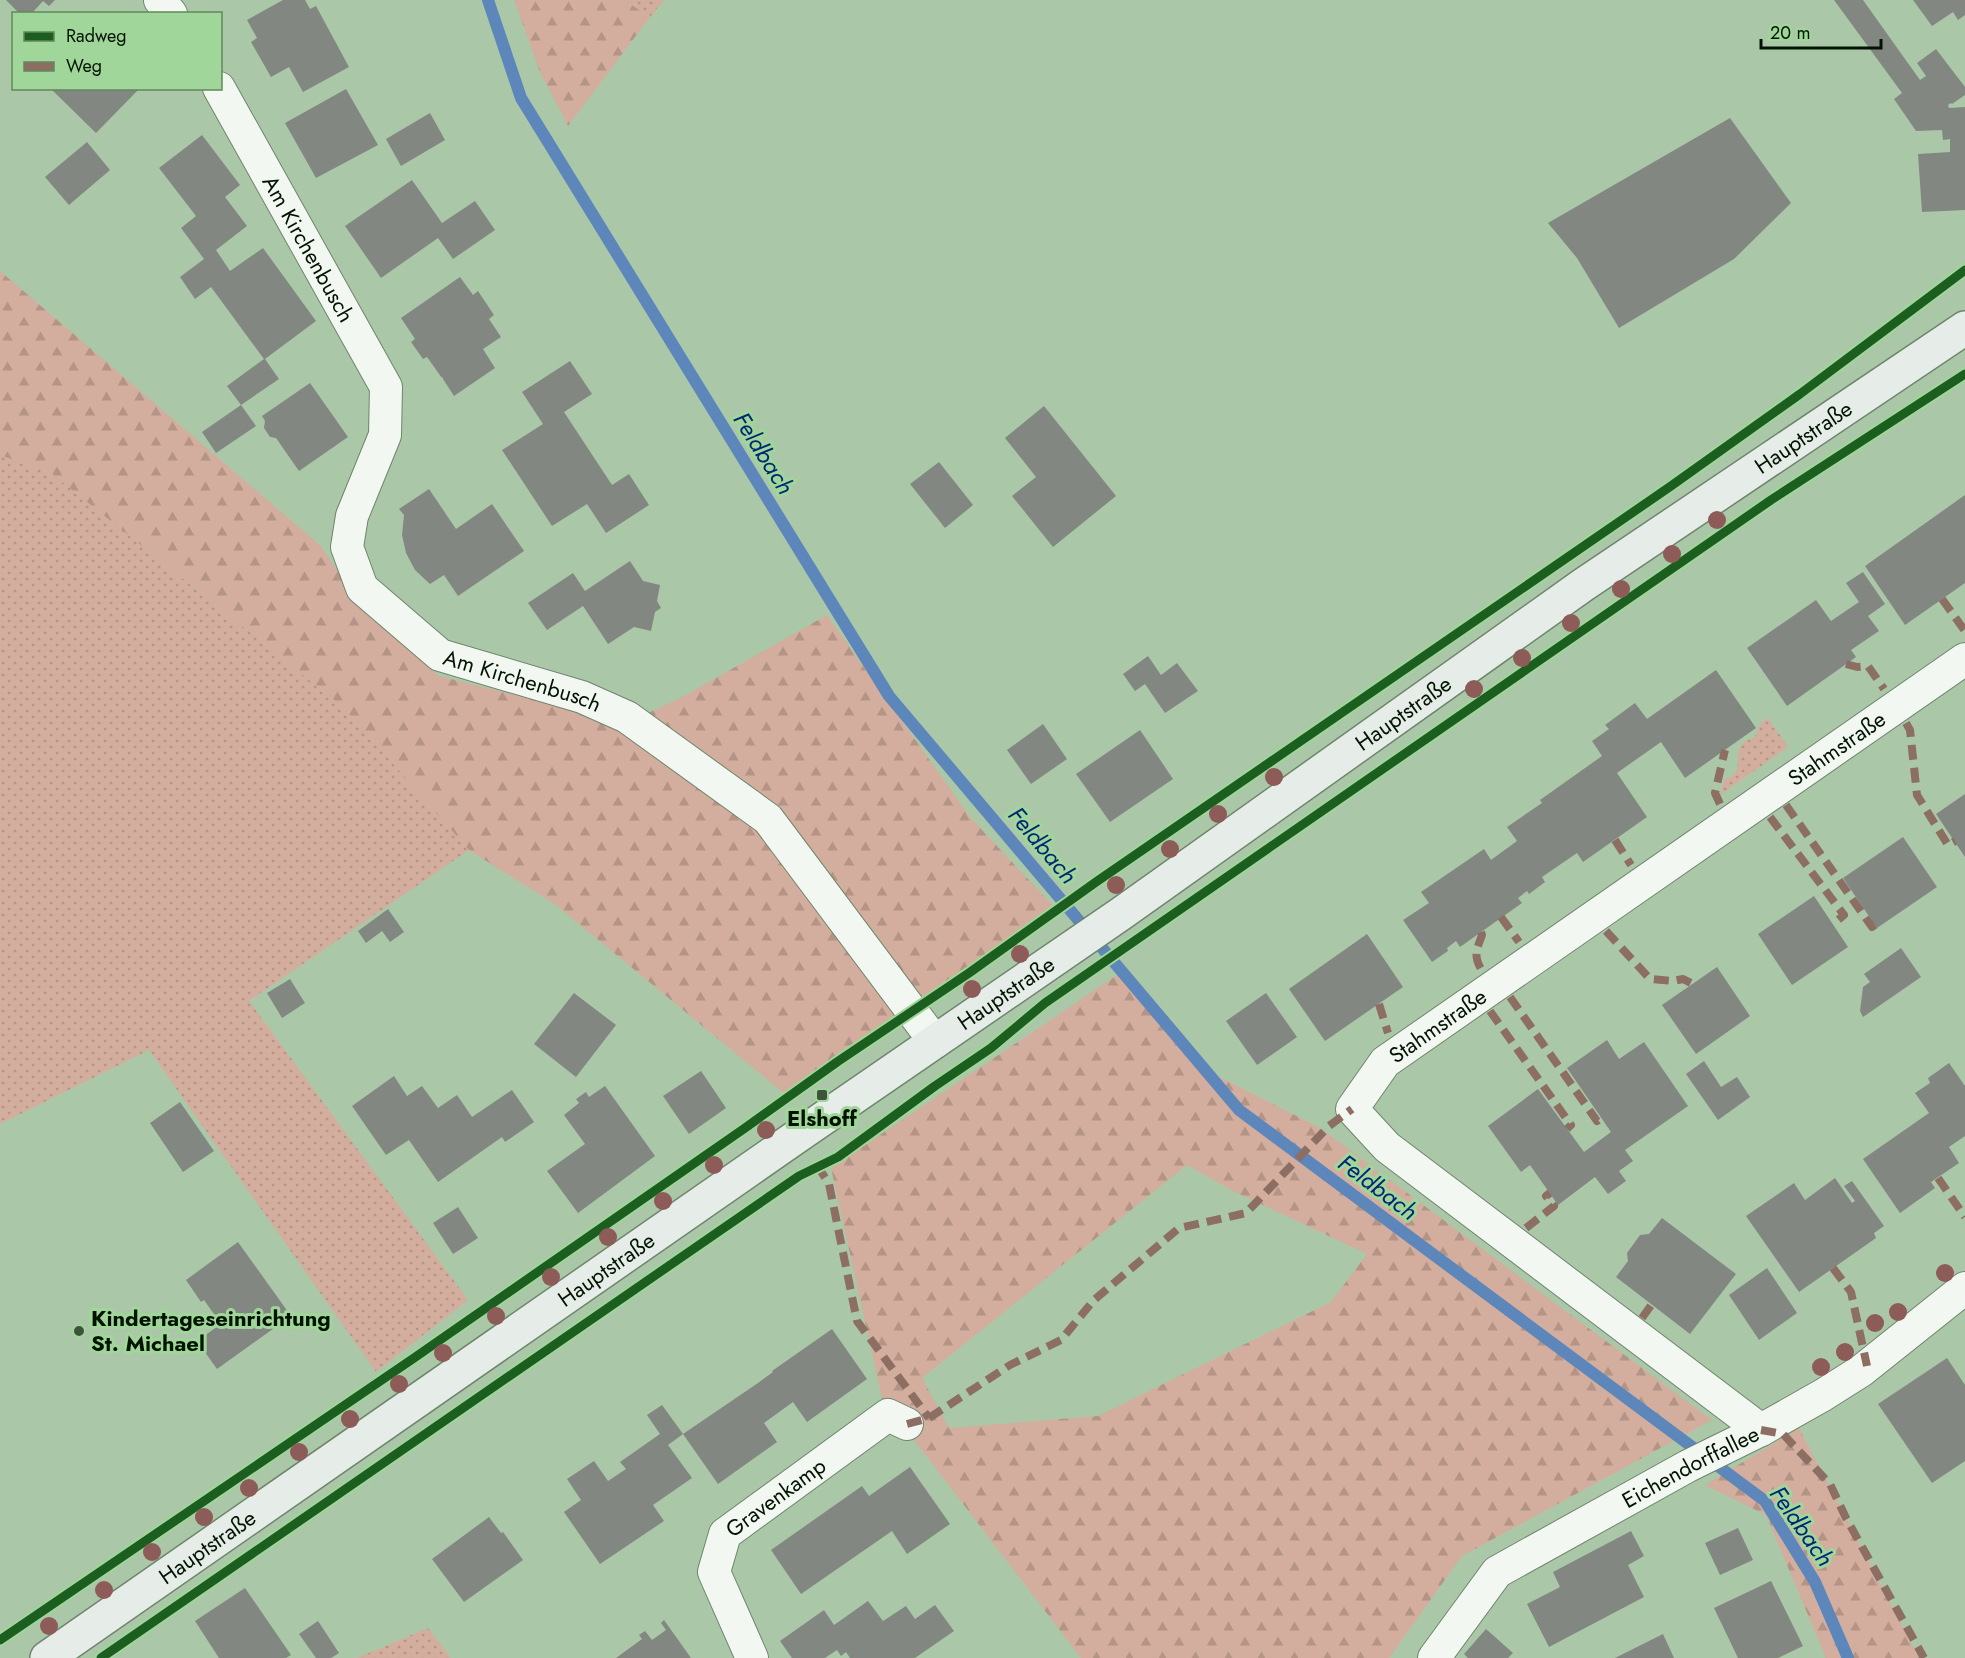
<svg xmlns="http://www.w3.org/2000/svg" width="1965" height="1658" font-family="Jost,sans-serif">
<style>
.grass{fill:url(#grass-dots)}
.forest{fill:url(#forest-firs);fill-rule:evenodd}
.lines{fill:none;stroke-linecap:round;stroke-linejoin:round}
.stream{stroke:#5d87bb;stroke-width:12}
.building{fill:#828782}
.minor-casing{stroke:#6e856c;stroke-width:34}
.secondary-casing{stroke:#6e856c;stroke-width:36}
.minor{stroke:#f2f7f2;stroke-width:32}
.secondary{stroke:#e6ede9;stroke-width:33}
.quiet{stroke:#8d6e63;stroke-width:8;stroke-dasharray:15 8;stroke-linecap:butt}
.cycleway-casing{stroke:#a0d699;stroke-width:13}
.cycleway{stroke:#1b5e20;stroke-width:9}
.tree{fill:#8d5b58}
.poi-dot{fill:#3d533b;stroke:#a0d699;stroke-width:2}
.labels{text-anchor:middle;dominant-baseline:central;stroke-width:6;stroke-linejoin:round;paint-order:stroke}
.street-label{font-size:22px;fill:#021401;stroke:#a0d699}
.poi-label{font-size:22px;font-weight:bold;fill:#021401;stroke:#a0d699}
.water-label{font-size:24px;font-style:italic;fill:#002675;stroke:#a0d699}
</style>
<defs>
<pattern id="grass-dots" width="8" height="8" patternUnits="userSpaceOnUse" patternTransform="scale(1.5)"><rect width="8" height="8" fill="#d3ad9d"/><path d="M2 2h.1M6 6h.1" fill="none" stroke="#b49485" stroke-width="1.8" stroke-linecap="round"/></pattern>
<pattern id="forest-firs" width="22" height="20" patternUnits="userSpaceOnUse" patternTransform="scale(1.5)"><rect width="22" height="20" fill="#d3ad9d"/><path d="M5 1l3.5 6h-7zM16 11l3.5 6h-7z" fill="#b49485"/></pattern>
</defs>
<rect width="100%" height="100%" fill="#aac8a7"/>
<!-- grass -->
<g class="grass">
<polygon points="624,0 664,0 650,17"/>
<polygon points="0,455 51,473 343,707 469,850 249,1001 468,1300 376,1372 149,1050 0,1124"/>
<path d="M1768,718L1788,747L1720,795L1724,780C1744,773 1735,761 1740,747L1745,741L1755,737L1760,724Z"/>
<polygon points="428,1628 451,1658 357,1658"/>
</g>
<!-- forest -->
<g class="forest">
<polygon points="514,0 624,0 650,17 568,126 540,72"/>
<polygon points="0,271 321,546 355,598 439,676 579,711 621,726 682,697 827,615 970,817 1054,907 792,1100 556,905 469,850 343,707 51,473 0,455"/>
<path d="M1117,975L1206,1070L1320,1128L1712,1420L1462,1556L1389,1658H1081L882,1398L831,1168ZM1187,1165L1233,1191L1367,1254L1331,1302L1098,1416L949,1428L922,1378Z"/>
<polygon points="1799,1428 1919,1658 1826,1658 1766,1515 1705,1485"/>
</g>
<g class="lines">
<!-- stream -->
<polyline class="stream" points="488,0 521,98 889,696 1239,1110 1765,1501 1815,1582 1848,1658"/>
</g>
<!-- building -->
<g class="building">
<polygon points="6,0 55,0 49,6 43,1 31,14 20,14"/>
<polygon points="283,0 305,0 310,9 316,6 349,67 303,92 289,67 271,77 251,42 257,38 247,20"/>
<polygon points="1834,0 1863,0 1920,80 1926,76 1917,63 1936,49 1965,87 1965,95 1952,104 1951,103 1948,105 1949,108 1965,107 1965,210 1922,212 1918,154 1950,152 1950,139 1943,140 1942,130 1916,131 1894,99 1902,93"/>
<polygon points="1913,0 1965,0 1965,15 1958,20 1953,12 1932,26"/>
<polygon points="50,88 140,88 96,133"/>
<polygon points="346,89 378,145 316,178 285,123"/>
<polygon points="430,113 445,140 401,166 386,139"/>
<polygon points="1730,118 1791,203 1734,259 1619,328 1577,258 1548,223"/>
<polygon points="202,135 240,185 225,197 247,226 216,250 230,271 263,248 316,321 265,359 279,379 241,405 227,386 264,359 211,287 195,299 180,277 204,259 181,228 196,216 159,168"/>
<polygon points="87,142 110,170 69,205 45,177"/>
<polygon points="412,180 442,223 475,201 495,230 453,259 438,238 381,278 345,226"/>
<polygon points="460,277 473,295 478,291 494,315 489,319 501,337 483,349 495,368 454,396 443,379 443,377 442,378 427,357 423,359 411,342 415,339 401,318"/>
<polygon points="570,361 592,394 564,412 612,485 629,474 649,505 606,533 587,504 552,526 502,450 543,424 522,392"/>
<polygon points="310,383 348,437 299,471 276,438 270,437 264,428 265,421 262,416"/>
<polygon points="241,405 256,426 216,453 202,432"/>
<polygon points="1044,406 1116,496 1053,547 1012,496 1036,477 1005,438"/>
<polygon points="939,462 973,505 945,528 910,484"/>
<polygon points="429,489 456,529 492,504 524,551 458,596 444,575 430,584 415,570 406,553 402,535 404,515 399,509"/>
<polygon points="1965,495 1965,583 1905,625 1865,566"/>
<polygon points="630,561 643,581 660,585 657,601 661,608 655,612 651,631 634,627 608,644 583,606 547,630 528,603 573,573 585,591"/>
<polygon points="1863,572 1885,604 1868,616 1879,631 1851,650 1856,657 1787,706 1747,648 1816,600 1831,621 1859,602 1846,583"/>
<polygon points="1148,656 1161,675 1177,663 1198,691 1165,713 1145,684 1135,691 1123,674"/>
<polygon points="1716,670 1756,728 1685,778 1661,742 1624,768 1617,773 1647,817 1583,862 1577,853 1542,877 1545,882 1529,894 1527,891 1518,898 1522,903 1460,947 1456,941 1447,948 1448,951 1432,962 1403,920 1429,903 1421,892 1484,849 1491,860 1517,841 1507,827 1542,803 1540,800 1602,756 1592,741 1609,729 1605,725 1635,703 1647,719"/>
<polygon points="1043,724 1067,759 1031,784 1007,750"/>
<polygon points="1140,730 1173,779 1110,822 1076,774"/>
<polygon points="1965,794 1965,857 1936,814"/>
<polygon points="1903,837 1937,887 1877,928 1843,878"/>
<polygon points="1814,896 1848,947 1792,985 1758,934"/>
<polygon points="388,909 404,932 390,942 382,931 366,943 358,931"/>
<polygon points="1367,934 1403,987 1325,1041 1289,989"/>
<polygon points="1901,948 1921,977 1863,1017 1860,1011 1863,987 1870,982 1864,974"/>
<polygon points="1717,967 1750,1016 1696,1054 1662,1005"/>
<polygon points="290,979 305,1003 282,1018 267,993"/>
<polygon points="574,993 616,1025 576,1077 534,1044"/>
<polygon points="1266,993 1297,1037 1257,1065 1226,1021"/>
<polygon points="1607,1040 1619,1059 1644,1042 1688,1106 1625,1150 1633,1161 1619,1171 1626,1181 1608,1194 1595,1177 1558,1205 1530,1165 1521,1172 1488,1126 1538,1089 1584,1152 1611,1132 1567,1068"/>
<polygon points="1704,1061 1721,1087 1737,1077 1750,1097 1718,1120 1686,1074"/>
<polygon points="1949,1063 1965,1086 1965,1136 1949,1147 1959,1163 1931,1182 1935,1188 1900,1213 1863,1159 1929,1113 1915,1093 1930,1083 1928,1078"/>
<polygon points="701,1071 726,1108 689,1134 663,1096"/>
<polygon points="394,1076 407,1096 422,1086 438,1108 457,1095 472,1117 512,1090 534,1122 505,1142 502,1137 438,1182 409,1140 386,1155 352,1106"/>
<polygon points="605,1086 655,1156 578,1213 547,1171 585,1144 564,1115 579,1103 576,1099 586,1092 589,1097"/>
<polygon points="180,1102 214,1151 183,1172 150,1123"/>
<polygon points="1835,1178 1852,1203 1855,1201 1844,1186 1852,1181 1884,1226 1874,1233 1876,1238 1799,1292 1746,1216 1794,1183 1805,1200"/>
<polygon points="458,1207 478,1238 453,1254 433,1223"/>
<polygon points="1662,1218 1736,1274 1690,1334 1616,1277 1628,1261 1627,1253 1640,1235 1649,1234"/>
<polygon points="238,1242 291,1316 217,1369 197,1341 221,1324 204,1300 201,1302 186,1280"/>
<polygon points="1767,1268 1797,1313 1759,1340 1729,1295"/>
<polygon points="832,1329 867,1379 807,1422 793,1402 764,1423 777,1442 718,1484 683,1434 758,1383 773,1372 772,1371"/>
<polygon points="1947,1358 1965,1385 1965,1461 1932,1483 1878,1404"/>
<polygon points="662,1405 683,1434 668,1445 692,1478 653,1505 664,1521 600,1564 564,1512 581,1500 567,1479 594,1461 608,1481 626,1469 620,1462 660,1434 647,1415"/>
<polygon points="910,1467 950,1524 907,1554 892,1531 801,1594 771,1550 862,1486 869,1496"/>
<polygon points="489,1517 501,1533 503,1532 523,1560 464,1602 432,1559"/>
<polygon points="1738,1528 1753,1560 1720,1575 1705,1543"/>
<polygon points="1631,1531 1644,1556 1628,1565 1644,1597 1549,1647 1527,1604 1560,1587 1553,1572"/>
<polygon points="1771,1581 1803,1646 1778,1658 1738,1658 1714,1608"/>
<polygon points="245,1588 291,1655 286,1658 219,1658 195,1621"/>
<polygon points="868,1601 883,1621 906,1606 915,1619 935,1605 954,1631 915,1658 850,1658 846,1652 841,1656 837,1650 825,1658 792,1658 780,1641 824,1610 834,1625"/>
<polygon points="664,1620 691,1658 616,1658 642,1639 639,1635 645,1631 652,1640 666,1630 661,1623"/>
<polygon points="318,1621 339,1653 331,1658 316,1658 299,1634"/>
<polygon points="1486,1629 1513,1653 1508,1658 1468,1658 1464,1654"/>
<polygon points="1663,1634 1674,1658 1615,1658"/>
</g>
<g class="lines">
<defs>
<g id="minor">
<polyline points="160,0 171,14"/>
<path id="s1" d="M219,88L386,387L385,435L352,516L347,547L362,588L440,655L582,697L627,717L768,819L935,1042"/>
<path id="s2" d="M1761,1430L1387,1147L1352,1109L1385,1062L1965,659"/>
<path id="s3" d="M752,1658L714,1572L725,1534L888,1415L907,1424"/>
<path id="s4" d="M1434,1658L1497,1572L1688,1466L1761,1430L1823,1395L1861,1371L1965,1288"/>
</g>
<g id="secondary">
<path id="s5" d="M47,1658L799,1135L1122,913L1583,585L1965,328"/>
</g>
</defs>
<!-- minor casing -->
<use href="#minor" class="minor-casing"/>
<!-- secondary casing -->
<use href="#secondary" class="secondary-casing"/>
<!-- minor -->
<use href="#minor" class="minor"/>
<!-- secondary -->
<use href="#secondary" class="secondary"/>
<!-- quiet -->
<g class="quiet">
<polyline points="1942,599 1965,631"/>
<polyline points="1846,664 1857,667 1868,666 1884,689"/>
<polyline points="1906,723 1910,730 1917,795 1948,845 1955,841"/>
<polyline points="1720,804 1715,793 1725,750"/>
<polyline points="1786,805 1872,927 1875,925"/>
<polyline points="1770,817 1844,915 1833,924"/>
<polyline points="1615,840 1631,865"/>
<polyline points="1501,917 1519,942"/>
<polyline points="1606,931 1650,979 1673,981 1683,979 1693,984"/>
<path d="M1481,932L1482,935C1477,949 1473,955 1481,969"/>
<polyline points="1510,997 1597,1121 1601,1118"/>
<polyline points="1379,1004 1388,1033"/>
<polyline points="1490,1011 1571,1125 1567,1129"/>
<polyline points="817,1165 829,1184 857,1321 929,1418"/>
<polyline points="1938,1178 1965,1217"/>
<polyline points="1526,1228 1554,1206 1546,1196 1550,1193"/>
<polyline points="1833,1268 1851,1292 1867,1366"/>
<polyline points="1642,1318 1652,1304"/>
<polyline points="907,1424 929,1418 1010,1365 1061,1340 1094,1300 1179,1228 1246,1213 1329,1126 1352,1109"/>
<polyline points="1761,1430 1783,1434 1830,1484 1846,1518 1924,1658"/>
</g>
<defs>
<g id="cycleway">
<polyline points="0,1640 414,1358 745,1128 837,1062 969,973 1096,882 1671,486 1800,394 1965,270"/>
<polyline points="101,1658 799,1176 838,1157 935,1086 991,1048 1045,1003 1771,500 1965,374"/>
</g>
</defs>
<!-- cycleway casing -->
<use href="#cycleway" class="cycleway-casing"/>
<!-- cycleway -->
<use href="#cycleway" class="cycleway"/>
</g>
<!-- trees -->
<g class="tree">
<circle cx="1717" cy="520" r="9"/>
<circle cx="1672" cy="554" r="9"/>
<circle cx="1621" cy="589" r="9"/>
<circle cx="1571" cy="623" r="9"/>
<circle cx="1522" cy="658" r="9"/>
<circle cx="1474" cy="689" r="9"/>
<circle cx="1274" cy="777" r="9"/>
<circle cx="1218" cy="814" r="9"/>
<circle cx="1170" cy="849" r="9"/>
<circle cx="1116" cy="885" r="9"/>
<circle cx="1020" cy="954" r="9"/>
<circle cx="972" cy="989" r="9"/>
<circle cx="766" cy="1130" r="9"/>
<circle cx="714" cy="1165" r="9"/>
<circle cx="663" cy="1201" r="9"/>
<circle cx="608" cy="1237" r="9"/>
<circle cx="1945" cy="1273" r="9"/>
<circle cx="551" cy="1277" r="9"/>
<circle cx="1898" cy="1312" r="9"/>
<circle cx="496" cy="1316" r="9"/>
<circle cx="1875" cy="1323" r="9"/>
<circle cx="1845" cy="1352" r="9"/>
<circle cx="443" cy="1353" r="9"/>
<circle cx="1821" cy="1367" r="9"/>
<circle cx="399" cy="1384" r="9"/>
<circle cx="350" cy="1419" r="9"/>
<circle cx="299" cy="1452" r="9"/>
<circle cx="249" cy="1488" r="9"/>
<circle cx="204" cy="1517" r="9"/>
<circle cx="152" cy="1552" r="9"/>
<circle cx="104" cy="1590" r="9"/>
<circle cx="49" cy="1626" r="9"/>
</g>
<!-- markers -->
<g class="poi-dot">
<rect x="816" y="1089" width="12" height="12" rx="3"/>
<circle cx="79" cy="1331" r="6"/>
</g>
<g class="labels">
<!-- street labels -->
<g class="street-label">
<text stroke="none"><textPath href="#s1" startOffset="184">Am Kirchenbusch</textPath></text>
<text stroke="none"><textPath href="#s5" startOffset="2139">Hauptstraße</textPath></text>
<text stroke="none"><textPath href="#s1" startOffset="742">Am Kirchenbusch</textPath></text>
<text stroke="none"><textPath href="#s5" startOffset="1653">Hauptstraße</textPath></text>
<text stroke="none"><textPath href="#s2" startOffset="1128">Stahmstraße</textPath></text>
<text stroke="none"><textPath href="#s5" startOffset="1167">Hauptstraße</textPath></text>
<text stroke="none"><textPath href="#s2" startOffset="642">Stahmstraße</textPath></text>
<text stroke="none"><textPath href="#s5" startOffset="681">Hauptstraße</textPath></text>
<text stroke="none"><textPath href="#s4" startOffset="327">Eichendorffallee</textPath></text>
<text stroke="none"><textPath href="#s3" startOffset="196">Gravenkamp</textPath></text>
<text stroke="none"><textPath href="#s5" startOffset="195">Hauptstraße</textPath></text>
</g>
<!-- poi labels -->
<g class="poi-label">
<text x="822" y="1118">Elshoff</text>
<text x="91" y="1318" text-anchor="start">Kindertageseinrichtung<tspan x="91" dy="25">St. Michael</tspan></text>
</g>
<!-- water labels -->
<g class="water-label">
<text transform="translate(764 453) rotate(58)">Feldbach</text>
<text transform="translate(1043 845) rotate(50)">Feldbach</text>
<text transform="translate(1378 1187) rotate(37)">Feldbach</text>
<text transform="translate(1802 1526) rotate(55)">Feldbach</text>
</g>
</g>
<!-- legend -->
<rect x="12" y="12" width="210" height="78" fill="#a0d699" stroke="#61885c" stroke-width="1.5"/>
<rect x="24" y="32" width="30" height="9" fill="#1b5e20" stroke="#61885c" stroke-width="1.5"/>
<text x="66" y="42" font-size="18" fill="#021401">Radweg</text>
<rect x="24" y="62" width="30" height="9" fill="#8d6e63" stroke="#61885c" stroke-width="1.5"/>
<text x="66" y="72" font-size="18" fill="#021401">Weg</text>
<!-- scale -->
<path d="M1761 39v9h120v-9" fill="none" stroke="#021401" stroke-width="3"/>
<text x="1770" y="39" font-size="18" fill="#021401" stroke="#a0d699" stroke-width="4.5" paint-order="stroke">20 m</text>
</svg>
